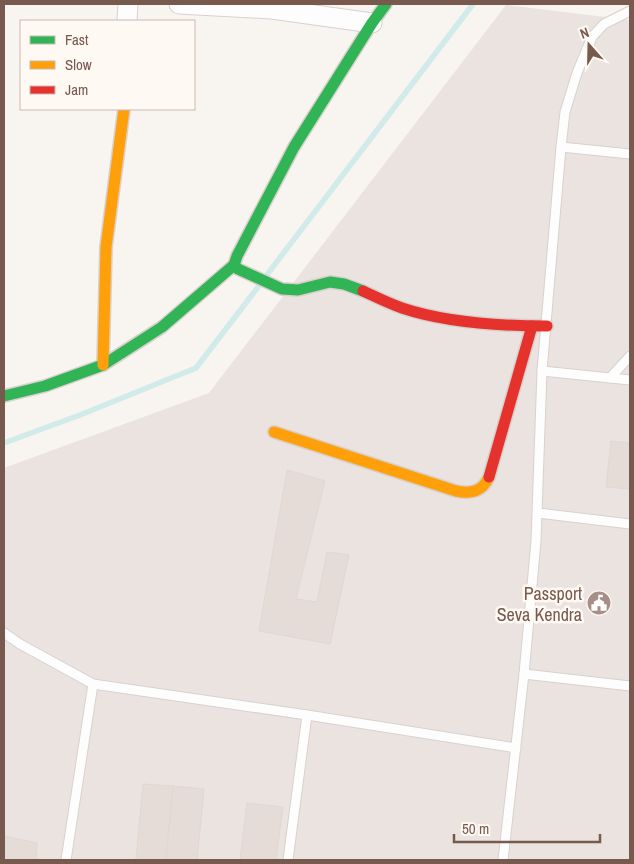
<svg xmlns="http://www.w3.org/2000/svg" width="634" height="864" font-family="'Archivo Narrow',sans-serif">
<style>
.industrial{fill:#eae3df}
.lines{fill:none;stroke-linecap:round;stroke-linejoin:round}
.stream{stroke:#d1eaea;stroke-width:5.5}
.building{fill:#e5dcd7;stroke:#e2d7d2}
.lane-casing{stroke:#d8d1cd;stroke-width:11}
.street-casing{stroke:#d8d1cd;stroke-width:21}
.fast-casing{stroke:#d8d0cc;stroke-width:14}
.slow-casing{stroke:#d8d0cc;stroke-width:14}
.jam-casing{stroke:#d8d0cc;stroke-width:14}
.lane{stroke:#fefdfd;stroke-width:9}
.street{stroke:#fefdfd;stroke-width:19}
.fast{stroke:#30b455;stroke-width:11}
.slow{stroke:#ff9f0a;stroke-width:11}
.jam{stroke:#e5322d;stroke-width:11}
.labels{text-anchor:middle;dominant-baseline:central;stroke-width:5;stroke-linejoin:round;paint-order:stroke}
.poi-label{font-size:18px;fill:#78594e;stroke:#fff9f3;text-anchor:end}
</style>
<rect width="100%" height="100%" fill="#f8f4f0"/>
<!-- industrial -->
<polygon class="industrial" points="506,5 630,20 630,860 4,860 4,468 209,393"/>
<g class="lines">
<!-- stream -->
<g class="stream">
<polyline points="266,276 473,4"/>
<polyline points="4,443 80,415 196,368 258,287"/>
</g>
</g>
<!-- building -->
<g class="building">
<polygon points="611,441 630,443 630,489 606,487"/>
<polygon points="287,470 325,481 296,599 317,602 327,552 349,555 330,644 259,631"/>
<polygon points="143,784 173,786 166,860 136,860"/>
<polygon points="173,786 204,789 197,860 166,860"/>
<polygon points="247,803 283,807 276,860 240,860"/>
<polygon points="4,836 37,843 36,860 4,860"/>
</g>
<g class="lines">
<defs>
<g id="lane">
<polyline points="561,147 630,154"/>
<polyline points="542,371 630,380"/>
<polyline points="610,378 630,356"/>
<polyline points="538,513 630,524"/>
<polyline points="4,633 20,644 93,684 307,715 516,748"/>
<polyline points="524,674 630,686"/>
<polyline points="66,860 93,684"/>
<polyline points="288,860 307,715"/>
<polyline points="503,860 524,674 536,541 542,371 561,147 565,112 577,73 592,37 604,24 630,11"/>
</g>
<g id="street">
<polyline points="179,4 272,9 372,23"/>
<polyline points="127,21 128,4"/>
</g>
<g id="fast">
<polyline points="363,291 344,284 330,282 298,290 282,289 238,269 234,265 237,256 294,147 372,23 386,4"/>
<polyline points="4,396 45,386 103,365 162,327 234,265"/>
</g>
<g id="slow">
<polyline points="103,365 106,247 124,109"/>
<path d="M274,432L456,491C471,494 482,492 489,477"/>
</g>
<g id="jam">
<path d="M363,291C376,297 388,303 402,308C444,322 502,326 547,326"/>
<polyline points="489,477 532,326"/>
</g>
</defs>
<!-- lane casing -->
<use href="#lane" class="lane-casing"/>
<!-- street casing -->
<use href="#street" class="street-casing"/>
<!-- fast casing -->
<use href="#fast" class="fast-casing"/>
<!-- slow casing -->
<use href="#slow" class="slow-casing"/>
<!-- jam casing -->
<use href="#jam" class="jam-casing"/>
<!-- lane -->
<use href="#lane" class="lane"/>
<!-- street -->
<use href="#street" class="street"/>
<!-- fast -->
<use href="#fast" class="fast"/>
<!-- slow -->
<use href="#slow" class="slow"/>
<!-- jam -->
<use href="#jam" class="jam"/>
</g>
<!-- icons -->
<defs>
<symbol id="civic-disc" viewBox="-11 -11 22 22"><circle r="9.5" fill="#a58f87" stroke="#fff9f3"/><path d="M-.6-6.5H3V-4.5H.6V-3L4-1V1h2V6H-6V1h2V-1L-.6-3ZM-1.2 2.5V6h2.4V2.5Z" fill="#fff"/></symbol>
</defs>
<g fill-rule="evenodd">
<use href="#civic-disc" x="585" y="589" width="28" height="28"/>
</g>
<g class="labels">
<!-- poi labels -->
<g class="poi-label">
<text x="582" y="593">Passport<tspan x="582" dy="21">Seva Kendra</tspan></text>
</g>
</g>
<!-- border -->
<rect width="634" height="864" fill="none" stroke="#78594e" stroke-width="10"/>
<!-- legend -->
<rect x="20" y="20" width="175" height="90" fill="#fff9f3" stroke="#c9b9b1"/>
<rect x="30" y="36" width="25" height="8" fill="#30b455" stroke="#c9b9b1"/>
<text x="65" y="45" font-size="15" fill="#78594e">Fast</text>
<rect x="30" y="61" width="25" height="8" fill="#ff9f0a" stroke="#c9b9b1"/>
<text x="65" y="70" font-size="15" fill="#78594e">Slow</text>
<rect x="30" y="86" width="25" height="8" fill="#e5322d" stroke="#c9b9b1"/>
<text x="65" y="95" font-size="15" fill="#78594e">Jam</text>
<!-- north arrow -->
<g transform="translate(589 45) rotate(340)" stroke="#fff9f3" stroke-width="4" paint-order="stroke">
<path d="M0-4L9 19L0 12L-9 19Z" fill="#78594e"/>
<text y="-8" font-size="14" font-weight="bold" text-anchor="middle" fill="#78594e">N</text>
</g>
<!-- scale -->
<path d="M454 834v8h146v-8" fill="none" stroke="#78594e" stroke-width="2.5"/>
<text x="462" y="834" font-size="15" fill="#78594e" stroke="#fff9f3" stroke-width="4" paint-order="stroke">50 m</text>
</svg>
